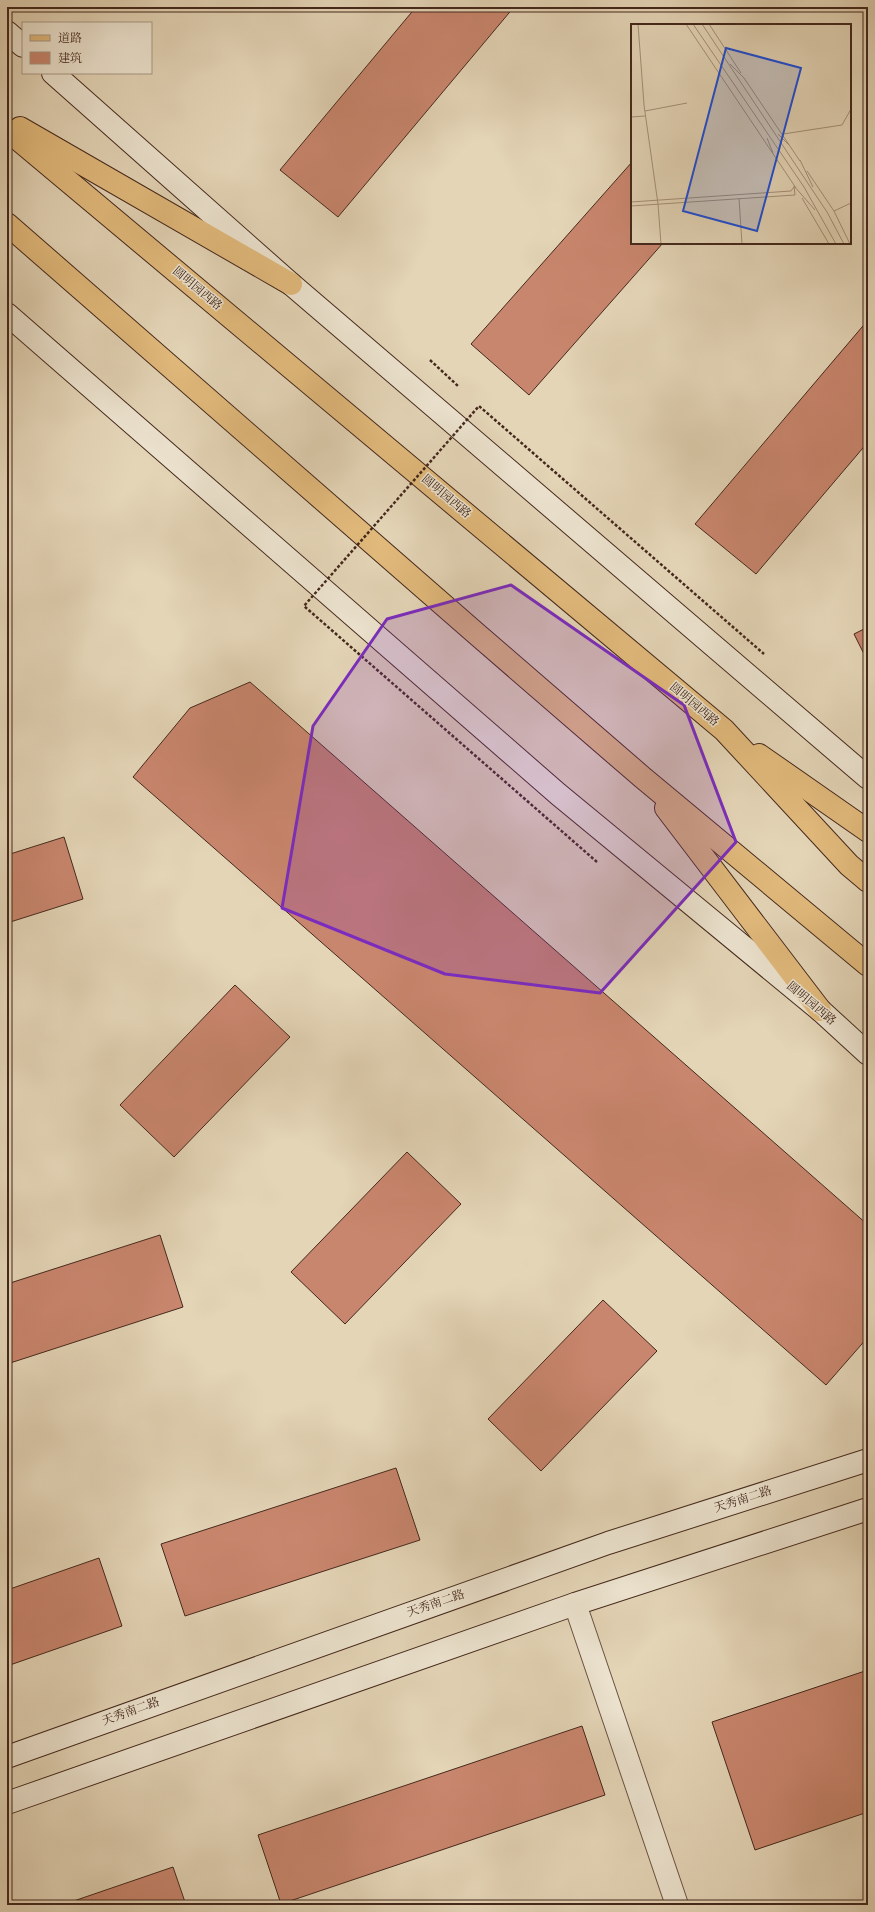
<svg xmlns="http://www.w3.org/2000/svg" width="875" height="1912" font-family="Vollkorn,'Noto Serif SC',serif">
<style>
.building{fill:#c9866e;stroke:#44281c}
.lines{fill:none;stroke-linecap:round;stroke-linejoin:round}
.street-casing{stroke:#6c5343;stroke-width:24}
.secondary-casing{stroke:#44281c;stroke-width:24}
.primary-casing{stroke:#44281c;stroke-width:24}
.path{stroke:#44281c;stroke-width:2.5;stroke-dasharray:3 2;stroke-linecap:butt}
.street{stroke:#ede4d0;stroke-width:22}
.secondary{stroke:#ede4d0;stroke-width:22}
.primary{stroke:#e2ba7c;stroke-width:22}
.path-bridge{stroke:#44281c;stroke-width:2.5;stroke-dasharray:3 2;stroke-linecap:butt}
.marked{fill:#7b2cbf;fill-opacity:0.2;stroke:#7b2cbf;stroke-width:3;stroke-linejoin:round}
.labels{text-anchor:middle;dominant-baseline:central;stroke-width:3;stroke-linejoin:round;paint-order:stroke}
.street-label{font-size:12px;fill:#44281c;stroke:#ede4d0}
.inset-road{fill:none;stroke:#a49079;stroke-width:1}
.view{fill:#1d4ed8;fill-opacity:0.15;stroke:#1d4ed8;stroke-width:2}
.inset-edge{fill:none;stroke:#44281c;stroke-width:2}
</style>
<rect width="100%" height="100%" fill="#e4d5b7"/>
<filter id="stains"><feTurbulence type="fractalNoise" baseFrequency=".005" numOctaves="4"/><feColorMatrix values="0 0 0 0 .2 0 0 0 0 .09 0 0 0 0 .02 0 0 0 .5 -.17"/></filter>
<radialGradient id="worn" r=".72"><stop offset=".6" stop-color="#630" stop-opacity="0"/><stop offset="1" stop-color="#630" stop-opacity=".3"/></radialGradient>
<!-- building -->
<g class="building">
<polygon points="416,7 514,7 338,217 280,170"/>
<polygon points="861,7 868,7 868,21"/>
<polygon points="632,162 632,243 663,243 529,395 471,344"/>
<polygon points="868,320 868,442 756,574 695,524"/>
<polygon points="868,627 868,662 854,634"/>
<polygon points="250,682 868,1225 868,1337 826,1385 133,777 190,708"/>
<polygon points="64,837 83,899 7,923 7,855"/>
<polygon points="235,985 290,1037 174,1157 120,1105"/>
<polygon points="407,1152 461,1204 345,1324 291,1272"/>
<polygon points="160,1235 183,1307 7,1364 7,1284"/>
<polygon points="603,1300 657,1351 541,1471 488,1419"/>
<polygon points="396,1468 420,1540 185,1616 161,1544"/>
<polygon points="99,1558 122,1626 7,1666 7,1590"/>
<polygon points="868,1670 868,1812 755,1850 712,1722"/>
<polygon points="582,1726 605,1795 281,1904 258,1835"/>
<polygon points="173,1867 186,1905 62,1905"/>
</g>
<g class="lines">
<defs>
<polyline id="street" points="575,1604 677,1905"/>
<g id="secondary">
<polyline points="7,32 23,46"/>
<polyline points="53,73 291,284 868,778"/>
<polyline points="7,314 558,794 820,1010 868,1054"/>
<polyline points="7,1757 608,1543 868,1460"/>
<polyline points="7,1803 575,1604 868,1509"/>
</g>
<g id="primary">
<polyline points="20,128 291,284"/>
<polyline points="7,130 724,730 849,865 868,881"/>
<polyline points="7,224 479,636 642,777 868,965"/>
<polyline points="759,755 868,831"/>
<polyline points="666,808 820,1010"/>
</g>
</defs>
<!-- street casing -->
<use href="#street" class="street-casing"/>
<!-- secondary casing -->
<use href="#secondary" class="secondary-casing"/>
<!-- primary casing -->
<use href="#primary" class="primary-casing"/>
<!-- path -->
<polyline class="path" points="430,360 458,386"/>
<!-- street -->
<use href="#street" class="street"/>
<!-- secondary -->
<use href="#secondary" class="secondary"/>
<!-- primary -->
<use href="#primary" class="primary"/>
<!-- path-bridge -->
<polyline class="path-bridge" points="597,862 304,606 479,406 764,654"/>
</g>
<!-- marked area -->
<path class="marked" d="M511,585L684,705L736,842L600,993L445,974L282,908L313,726L387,619Z"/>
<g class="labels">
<!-- street labels -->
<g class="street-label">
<text transform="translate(197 289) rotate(40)">圆明园西路</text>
<text transform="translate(446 497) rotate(40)">圆明园西路</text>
<text transform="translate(694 705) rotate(40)">圆明园西路</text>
<text transform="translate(811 1004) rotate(40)">圆明园西路</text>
<text transform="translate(743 1500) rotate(-18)">天秀南二路</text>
<text transform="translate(436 1604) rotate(-19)">天秀南二路</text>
<text transform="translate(131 1712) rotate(-20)">天秀南二路</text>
</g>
</g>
<!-- overview -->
<g transform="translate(631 24)">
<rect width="220" height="220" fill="#e4d5b7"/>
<path class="inset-road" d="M7,0L13,81L27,180L30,220M55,0L165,164M62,0L173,163L205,220M71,0L196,188L213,220M78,0L110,49M99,40L114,55M113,54L169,137M14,87L56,79M0,93L14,92M147,110L158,121M152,110L211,101L220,85M136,114L142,129M169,136L182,163M176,147L203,187L219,220M163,162L184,186M108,174L111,220M171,174L198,220M0,178L160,167L163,163M0,182L164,171L163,162M203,187L220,179"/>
<path class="view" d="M95,24L170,44L126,207L52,187Z"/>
<rect width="220" height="220" class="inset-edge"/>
</g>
<!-- margin -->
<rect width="875" height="1912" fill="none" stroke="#e4d5b7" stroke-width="24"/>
<rect x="8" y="8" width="859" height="1896" fill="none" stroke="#44281c" stroke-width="2"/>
<rect x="12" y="12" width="851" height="1888" fill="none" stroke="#44281c"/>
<!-- legend -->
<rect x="22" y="22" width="130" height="52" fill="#ede4d0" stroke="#a99988"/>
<rect x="30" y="35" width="20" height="6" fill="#e2ba7c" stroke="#a99988"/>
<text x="58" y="42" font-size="12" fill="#44281c">道路</text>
<rect x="30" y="52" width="20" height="12" fill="#c9866e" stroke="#a99988"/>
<text x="58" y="62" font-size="12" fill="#44281c">建筑</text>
<rect width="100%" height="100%" filter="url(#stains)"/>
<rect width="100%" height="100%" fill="url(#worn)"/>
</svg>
